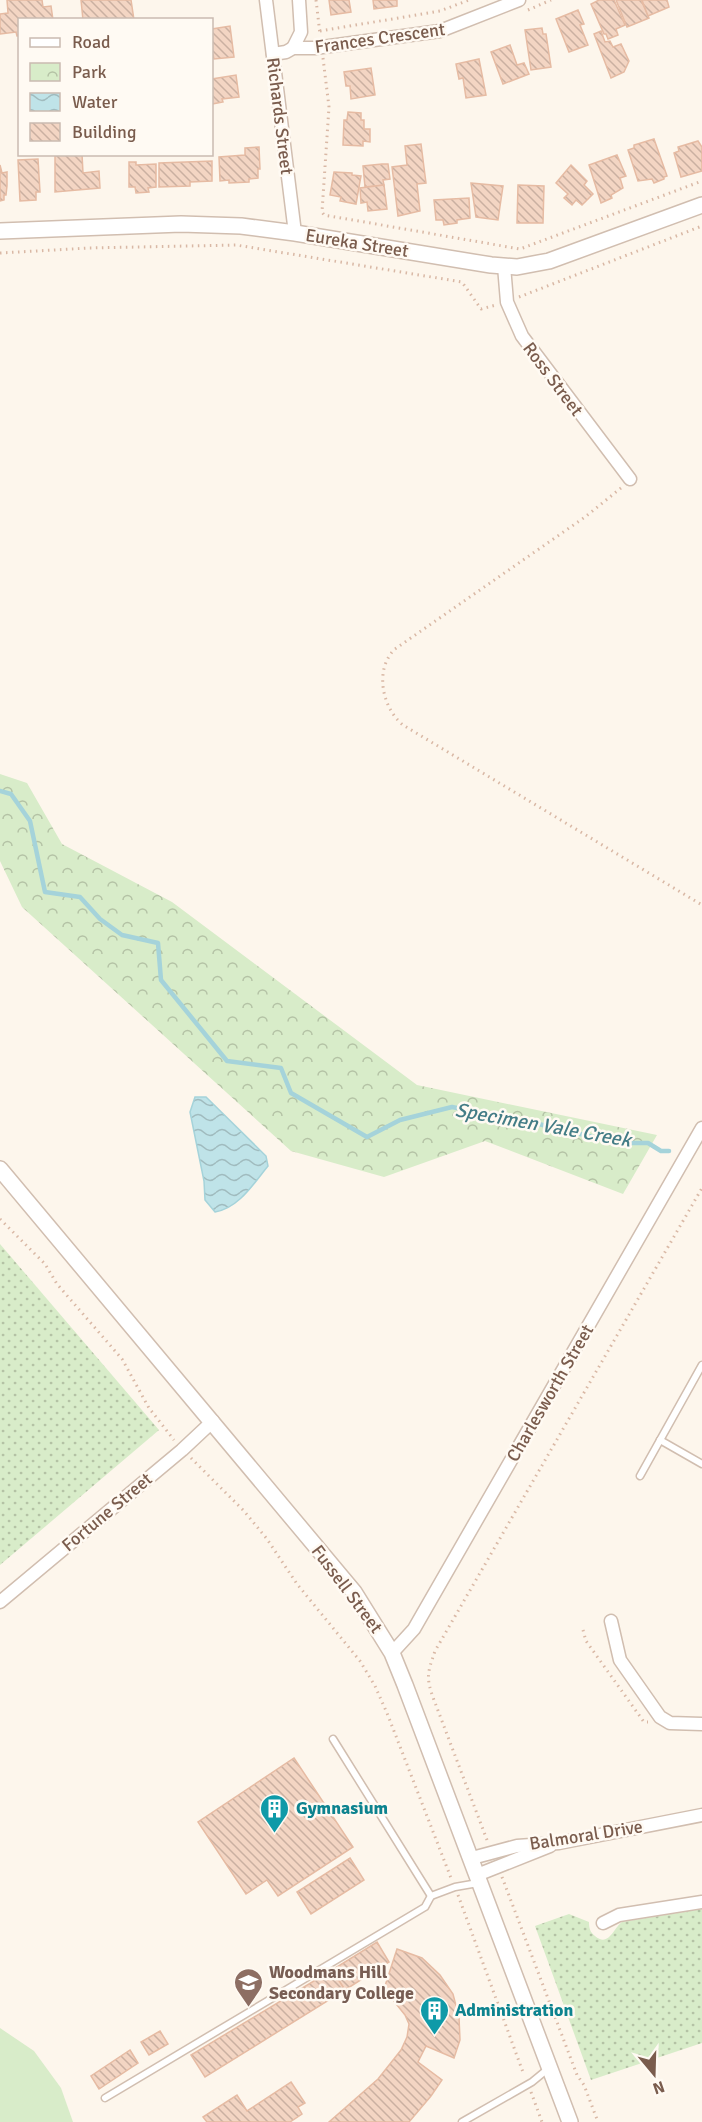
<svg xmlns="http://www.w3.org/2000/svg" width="702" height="2122" font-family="Signika,sans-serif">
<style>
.grass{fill:url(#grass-dots)}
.park{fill:url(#park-crowns)}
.pitch{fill:#d8ecc9}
.water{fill:url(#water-waves);stroke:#a5d3da;stroke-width:1.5}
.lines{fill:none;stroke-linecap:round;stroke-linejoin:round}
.stream{stroke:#a5d3da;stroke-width:4.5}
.building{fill:url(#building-back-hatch);stroke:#e6bba3;stroke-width:1.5}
.service-casing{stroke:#d1beb0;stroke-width:9}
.minor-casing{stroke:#d1beb0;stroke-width:15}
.tertiary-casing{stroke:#d1beb0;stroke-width:18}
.path{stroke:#d9b8a5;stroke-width:3;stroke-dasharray:1.5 4.5;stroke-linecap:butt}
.service{stroke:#fff;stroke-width:6}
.minor{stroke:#fff;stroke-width:12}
.tertiary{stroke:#fff;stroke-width:15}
.labels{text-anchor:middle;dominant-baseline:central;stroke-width:5;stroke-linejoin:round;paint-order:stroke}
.street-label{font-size:18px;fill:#7a5c4d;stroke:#fffaf3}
.culture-label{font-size:18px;font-weight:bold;fill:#0d838f;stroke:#fffaf3;text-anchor:start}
.education-label{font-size:18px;font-weight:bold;fill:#785e54;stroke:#fffaf3;text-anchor:start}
.water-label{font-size:20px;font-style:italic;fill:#437c86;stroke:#fffaf3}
</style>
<defs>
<pattern id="grass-dots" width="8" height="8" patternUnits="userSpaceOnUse" patternTransform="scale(1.5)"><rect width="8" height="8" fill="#d8ecc9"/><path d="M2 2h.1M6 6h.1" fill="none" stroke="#b4c2a5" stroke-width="1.8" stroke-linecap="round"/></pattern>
<pattern id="park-crowns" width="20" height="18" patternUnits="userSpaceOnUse" patternTransform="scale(1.5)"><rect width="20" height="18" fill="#d8ecc9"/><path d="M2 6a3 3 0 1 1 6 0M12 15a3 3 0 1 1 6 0" fill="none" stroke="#b4c2a5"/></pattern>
<pattern id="water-waves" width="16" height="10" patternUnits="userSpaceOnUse" patternTransform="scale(1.5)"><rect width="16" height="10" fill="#bfe3e8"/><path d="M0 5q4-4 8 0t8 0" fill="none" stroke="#a0bbbe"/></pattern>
<pattern id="building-back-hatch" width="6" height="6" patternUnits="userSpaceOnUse" patternTransform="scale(1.5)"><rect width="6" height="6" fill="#f3d5c3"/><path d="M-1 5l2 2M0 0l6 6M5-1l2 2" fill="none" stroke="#cab0a1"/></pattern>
</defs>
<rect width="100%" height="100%" fill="#fdf6ec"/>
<!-- grass -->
<g class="grass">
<polygon points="0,1244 159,1430 0,1565"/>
<path d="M702,1909V2043L591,2080L535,1926L569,1914L589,1922C589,1928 590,1932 595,1936C609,1948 614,1927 622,1922Z"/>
</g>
<!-- park -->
<polygon class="park" points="0,774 27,783 62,844 172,902 417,1085 657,1135 623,1194 485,1141 384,1177 291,1151 22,907 0,861"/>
<!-- pitch -->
<polygon class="pitch" points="0,2028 34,2051 61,2088 73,2122 0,2122"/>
<!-- water -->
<path class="water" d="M195,1097H206L266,1156L268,1166C254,1183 239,1208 215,1212L205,1200L204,1181L190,1112Z"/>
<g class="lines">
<!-- stream -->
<polyline class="stream" points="0,791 11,794 30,821 45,892 80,897 100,919 122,935 158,943 161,980 227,1061 281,1068 291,1093 367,1137 400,1120 452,1107 526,1121 618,1143 648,1143 661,1151 669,1151"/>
</g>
<!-- building -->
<g class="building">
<polygon points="7,0 42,0 43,7 51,6 53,20 20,20 20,36 17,36 16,32 0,34 0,14 8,13"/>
<polygon points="81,0 131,0 134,20 83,20"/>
<polygon points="329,0 349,0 351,12 331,15"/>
<polygon points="373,0 397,0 397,6 374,9"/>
<polygon points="599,0 614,0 625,25 616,29 618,35 608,39 606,34 604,34 591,4"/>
<polygon points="616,0 641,0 649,18 627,27"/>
<polygon points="642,0 667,0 669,7 648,16"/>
<polygon points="578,10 584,24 580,25 588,45 569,52 556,19"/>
<polygon points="230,26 234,57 214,59 213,55 212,55 212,29"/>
<polygon points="542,28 543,34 546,34 551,67 531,70 525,30"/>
<polygon points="601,31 605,42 610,41 613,47 621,44 629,61 624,72 611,78 594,34"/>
<polygon points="510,45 517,65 524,63 529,74 503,84 491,52"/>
<polygon points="479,59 486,95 466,98 463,78 459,79 456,64"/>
<polygon points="371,68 375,95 351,99 350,86 346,86 344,72"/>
<polygon points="236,75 239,97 222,99 223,102 212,104 212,79"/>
<polygon points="348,112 361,113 361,120 364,120 364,129 370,129 370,142 363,141 363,146 343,145 344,120 347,120"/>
<polygon points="654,139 667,176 664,177 664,179 654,183 652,179 638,181 628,150 634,148 634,145"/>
<polygon points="698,141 702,147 702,171 681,177 674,153 679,151 678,147"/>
<polygon points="421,144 426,183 417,184 420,211 398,216 392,167 407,165 405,146"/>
<polygon points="259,147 260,169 258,169 258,178 249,179 249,182 229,183 229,180 220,181 219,157 245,155 245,148"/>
<polygon points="55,154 82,154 83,173 99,171 100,188 55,192"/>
<polygon points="617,155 626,176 620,178 623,188 611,195 612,198 601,203 589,165"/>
<polygon points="38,159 40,192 36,192 36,200 20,201 18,160"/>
<polygon points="212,161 212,181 190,182 190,186 159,187 159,163"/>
<polygon points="129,162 136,162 136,165 156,164 156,187 148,188 149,192 136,193 135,187 129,187"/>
<polygon points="382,164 388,164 390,179 383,180 384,185 365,187 363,166"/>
<polygon points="0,165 2,173 7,172 7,186 6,195 4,195 4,200 0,201"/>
<polygon points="571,165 587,181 584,185 593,194 582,205 576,200 572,205 564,198 568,194 556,183"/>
<polygon points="334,172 352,173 352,175 361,176 356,204 340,201 341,197 330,195"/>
<polygon points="471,183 503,186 498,220 476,217"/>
<polygon points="384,185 387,209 368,211 367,202 361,203 360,188"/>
<polygon points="518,185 544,186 543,223 517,223"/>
<polygon points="469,198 470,218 457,220 457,223 444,225 443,220 436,220 434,200"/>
<polygon points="294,1758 353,1847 278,1896 267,1880 246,1894 198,1822"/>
<polygon points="350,1858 364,1880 311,1914 297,1892"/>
<polygon points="377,1942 389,1962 345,1990 332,1970"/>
<polygon points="397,1949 422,1958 440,1975 453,1994 459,2017 460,2040 454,2058 426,2046 418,2062 442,2080 431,2096 409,2122 329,2122 378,2079 401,2050 407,2037 409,2024 405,2015 393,2000 382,1995"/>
<polygon points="332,1970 345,1990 205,2077 191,2055"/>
<polygon points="160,2031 168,2044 149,2055 141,2042"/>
<polygon points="130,2050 138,2063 99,2089 91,2076"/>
<polygon points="291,2082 305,2103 298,2107 302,2114 290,2122 207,2122 203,2117 237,2095 247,2111"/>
</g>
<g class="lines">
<defs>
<g id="service">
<polyline points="660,1440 702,1464"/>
<polyline points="640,1476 702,1365"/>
<polyline points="333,1739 431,1896 455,1887 478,1883"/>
<polyline points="105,2098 425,1907 431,1896"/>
<polyline points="462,2122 532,2082 549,2068"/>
</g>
<g id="minor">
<polyline points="266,0 295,233"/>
<polyline points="293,48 301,32 299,0"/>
<polyline points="273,54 286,52 293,48 315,48 440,31 519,0"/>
<polyline points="504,266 507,302 522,336 630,479"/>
<polyline points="0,1602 182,1450 213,1421"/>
<polyline points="611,1621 620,1660 660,1717 670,1723 702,1724"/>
<polyline points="392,1653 414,1629 422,1615 702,1128"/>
<polyline points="472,1858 517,1846 559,1843 702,1815"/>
<polyline points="477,1875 550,1846"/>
<polyline points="603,1923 619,1915 702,1902"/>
</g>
<g id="tertiary">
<polyline points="0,231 181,224 241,226 295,233 491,265 517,267 549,261 702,205"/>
<polyline points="0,1169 354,1592 392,1653 405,1685 570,2122"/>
</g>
</defs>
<!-- service casing -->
<use href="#service" class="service-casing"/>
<!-- minor casing -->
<use href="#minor" class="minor-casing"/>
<!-- tertiary casing -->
<use href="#tertiary" class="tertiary-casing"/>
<!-- path -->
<g class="path">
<polyline points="316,0 320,34"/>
<polyline points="528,10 551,0"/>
<polyline points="320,31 440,11 469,0"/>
<polyline points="323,58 329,107 322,212 324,215 520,249 702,181"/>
<polyline points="0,253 89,248 236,245 462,282 481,309 496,305"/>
<polyline points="519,297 702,226"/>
<path d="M621,488L585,517L395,649C374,669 382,708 403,725L702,905"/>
<polyline points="0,1219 45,1264 57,1284 122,1359 149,1408 174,1440"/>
<polyline points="191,1458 244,1511 267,1539 297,1584 360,1661 375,1686 387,1713 451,1878"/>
<polyline points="583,1630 586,1641 644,1722 648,1722"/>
<path d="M487,1840L434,1700C426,1678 427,1674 435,1651L702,1188"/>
<polyline points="502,1877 577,2075 584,2085 598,2122"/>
<polyline points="458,1895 524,2075"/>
<polyline points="531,2092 542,2122"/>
</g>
<!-- service -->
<use href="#service" class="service"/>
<!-- minor -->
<use href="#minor" class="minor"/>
<!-- tertiary -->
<use href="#tertiary" class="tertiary"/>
</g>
<!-- icons -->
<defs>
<symbol id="building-pin" viewBox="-11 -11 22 30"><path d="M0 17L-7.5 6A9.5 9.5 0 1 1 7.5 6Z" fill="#0f9aa8" stroke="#fffaf3"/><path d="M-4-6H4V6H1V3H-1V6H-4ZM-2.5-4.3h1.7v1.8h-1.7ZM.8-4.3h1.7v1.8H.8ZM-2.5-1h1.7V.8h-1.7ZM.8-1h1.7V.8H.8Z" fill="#fff"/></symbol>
<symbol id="school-pin" viewBox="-11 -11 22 30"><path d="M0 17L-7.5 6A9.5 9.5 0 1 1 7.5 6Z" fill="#8d6e63" stroke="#fffaf3"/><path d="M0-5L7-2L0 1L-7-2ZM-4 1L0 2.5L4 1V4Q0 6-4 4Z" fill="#fff"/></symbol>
</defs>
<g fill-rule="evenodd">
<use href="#building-pin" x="258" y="1792" width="33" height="45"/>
<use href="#school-pin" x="232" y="1966" width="33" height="45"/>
<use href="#building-pin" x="418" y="1994" width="33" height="45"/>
</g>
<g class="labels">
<!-- street labels -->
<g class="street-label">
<text transform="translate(380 38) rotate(-8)">Frances Crescent</text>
<text transform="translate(280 116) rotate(83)">Richards Street</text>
<text transform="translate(357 243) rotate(9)">Eureka Street</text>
<text transform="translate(553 379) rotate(53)">Ross Street</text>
<text transform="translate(550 1393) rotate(-60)">Charlesworth Street</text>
<text transform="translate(107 1512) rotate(-40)">Fortune Street</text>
<text transform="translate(347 1589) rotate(53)">Fussell Street</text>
<text transform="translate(586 1835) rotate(-9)">Balmoral Drive</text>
</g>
<!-- culture labels -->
<g class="culture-label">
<text x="296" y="1808">Gymnasium</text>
<text x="455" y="2010">Administration</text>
</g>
<!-- education labels -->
<g class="education-label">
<text x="269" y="1972">Woodmans Hill<tspan x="269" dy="21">Secondary College</tspan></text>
</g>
<!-- water labels -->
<g class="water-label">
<text transform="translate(543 1125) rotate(10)">Specimen Vale Creek</text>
</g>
</g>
<!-- legend -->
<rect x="18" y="18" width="195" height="138" fill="#fffaf3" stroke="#cabbb1" stroke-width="1.5"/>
<rect x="30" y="38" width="30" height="9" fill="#ffffff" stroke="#cabbb1" stroke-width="1.5"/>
<text x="72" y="48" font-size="18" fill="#7a5c4d">Road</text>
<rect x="30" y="63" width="30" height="18" fill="url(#park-crowns)" stroke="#cabbb1" stroke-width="1.5"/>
<text x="72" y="78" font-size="18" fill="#7a5c4d">Park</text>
<rect x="30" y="93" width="30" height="18" fill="url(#water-waves)" stroke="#cabbb1" stroke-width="1.5"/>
<text x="72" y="108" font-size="18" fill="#7a5c4d">Water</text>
<rect x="30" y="123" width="30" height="18" fill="url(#building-back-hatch)" stroke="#cabbb1" stroke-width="1.5"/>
<text x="72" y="138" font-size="18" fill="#7a5c4d">Building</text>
<!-- north arrow -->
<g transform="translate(654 2074) rotate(161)" stroke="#fffaf3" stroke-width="4.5" paint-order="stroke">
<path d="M0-4.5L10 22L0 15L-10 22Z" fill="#7a5c4d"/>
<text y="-9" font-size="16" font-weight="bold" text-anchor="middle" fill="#7a5c4d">N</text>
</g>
</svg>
